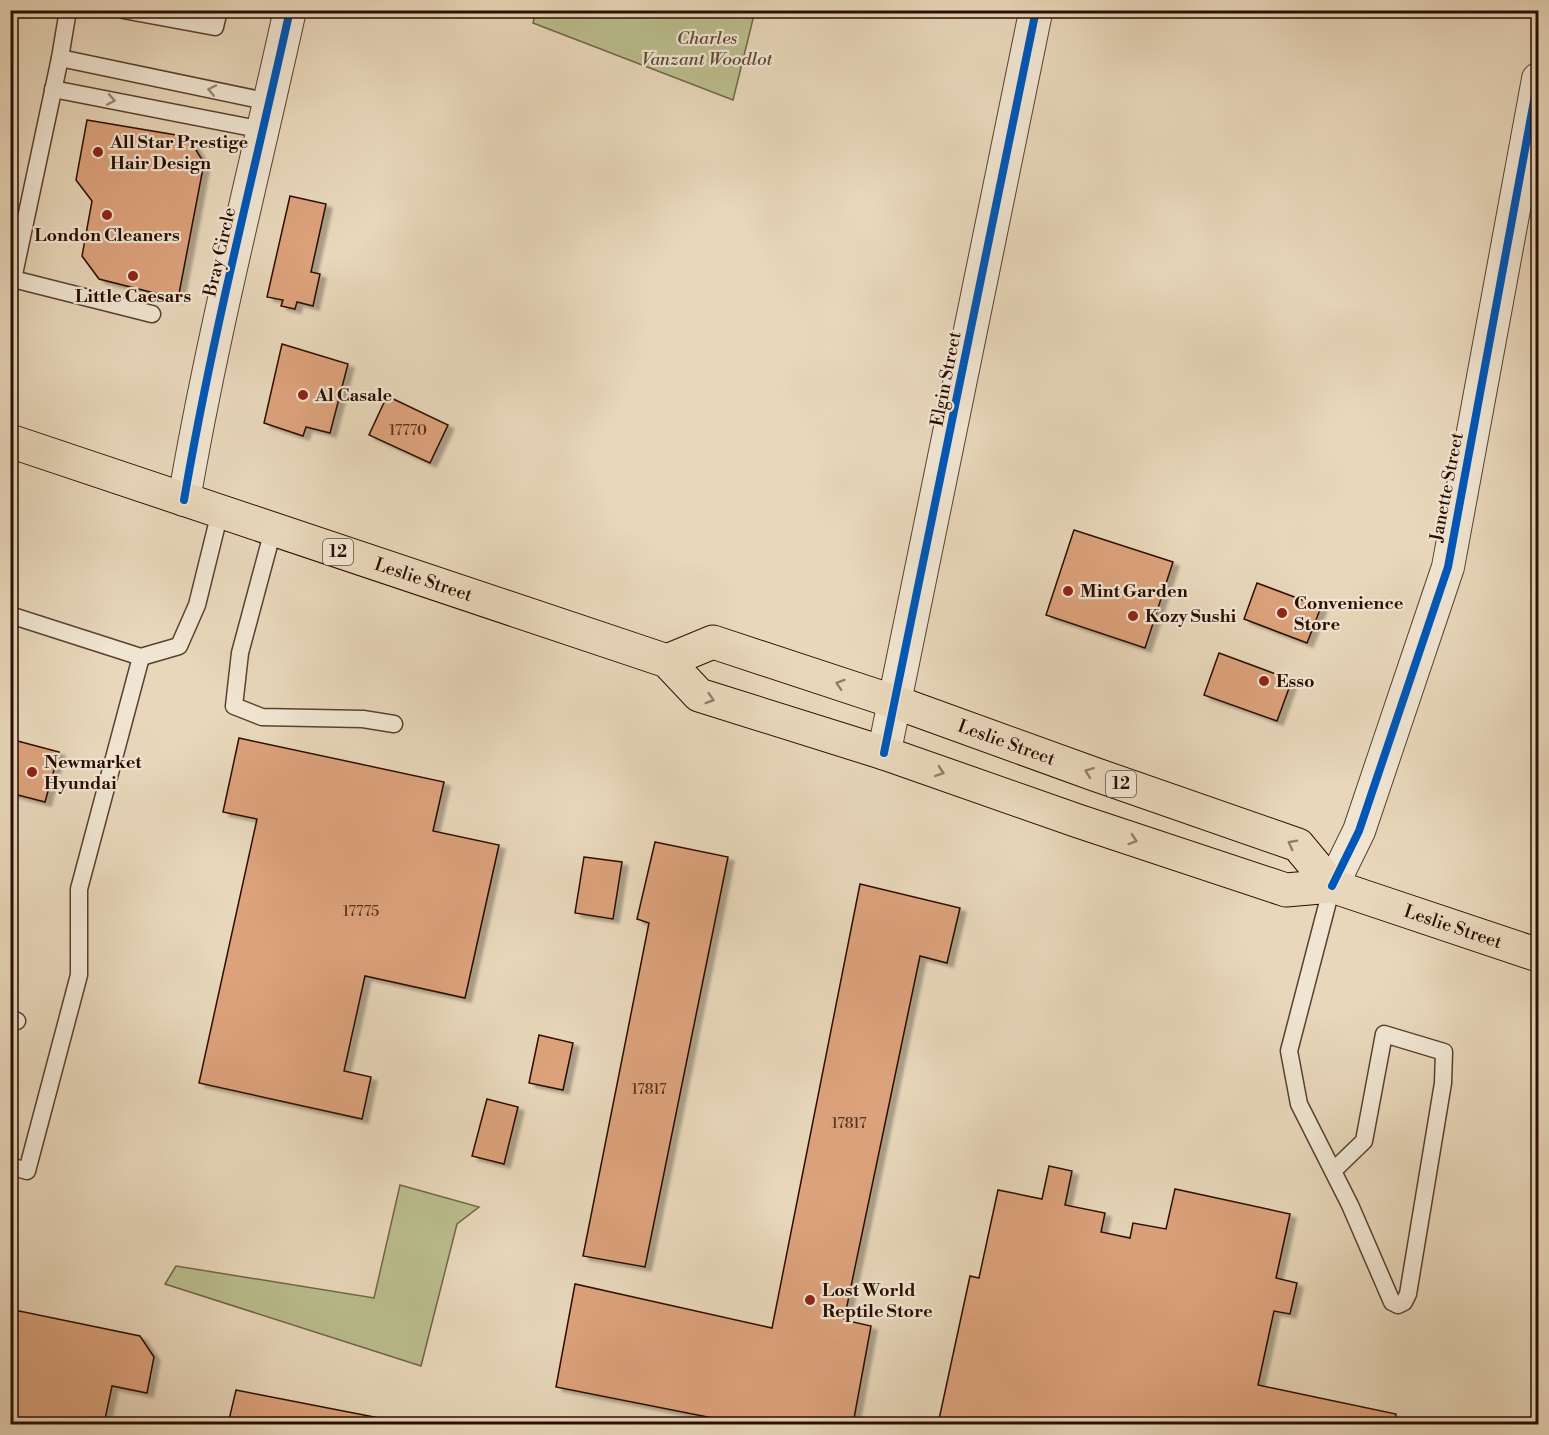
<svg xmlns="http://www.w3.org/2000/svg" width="1549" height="1435" font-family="'Libre Bodoni',serif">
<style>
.green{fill:#babd8d;stroke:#726546;stroke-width:1.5}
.building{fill:#dca27c;stroke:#2b0d00;stroke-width:1.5;filter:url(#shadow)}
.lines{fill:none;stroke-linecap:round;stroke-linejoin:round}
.service-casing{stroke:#5a402e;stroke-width:19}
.minor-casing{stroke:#5a402e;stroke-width:34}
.tertiary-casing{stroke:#5a402e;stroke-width:35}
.primary-casing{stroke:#2b0d00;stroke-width:35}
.service{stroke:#f0e5d2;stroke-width:16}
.minor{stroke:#f0e5d2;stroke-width:32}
.tertiary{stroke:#f0e5d2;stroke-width:33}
.primary{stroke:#e8d7ba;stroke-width:33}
.cycleway-casing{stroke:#f0e5d2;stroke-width:11}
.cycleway{stroke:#0057b8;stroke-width:8}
.oneway{stroke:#978474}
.oneway2{stroke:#937c66}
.poi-dot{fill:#8f2418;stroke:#f0e5d2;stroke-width:2}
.labels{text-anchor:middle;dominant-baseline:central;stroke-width:4.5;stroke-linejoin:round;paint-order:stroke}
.number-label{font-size:15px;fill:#57321f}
.shield{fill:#f0e5d2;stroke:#664e3f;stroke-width:1.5}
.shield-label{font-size:16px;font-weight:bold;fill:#2b0d00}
.park-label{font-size:18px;font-style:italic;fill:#5d4b31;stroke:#f0e5d2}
.poi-label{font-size:18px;font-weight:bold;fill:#2b0d00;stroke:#f0e5d2;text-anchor:start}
.street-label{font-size:18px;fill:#2b0d00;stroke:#f0e5d2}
</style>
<defs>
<filter id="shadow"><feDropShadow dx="6" dy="4" stdDeviation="1.5" flood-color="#0004"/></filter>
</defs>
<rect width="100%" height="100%" fill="#e8d7ba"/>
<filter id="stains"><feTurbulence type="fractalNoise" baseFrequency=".00333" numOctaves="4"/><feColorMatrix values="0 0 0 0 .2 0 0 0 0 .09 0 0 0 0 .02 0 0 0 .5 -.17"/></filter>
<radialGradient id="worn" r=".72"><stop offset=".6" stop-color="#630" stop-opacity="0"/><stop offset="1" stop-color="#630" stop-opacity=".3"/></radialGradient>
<!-- green -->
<g class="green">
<polygon points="536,11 536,10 755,11 733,100 533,23"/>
<polygon points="400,1185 479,1207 457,1224 421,1366 165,1284 176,1266 374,1298"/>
</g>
<!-- building -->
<g class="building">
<polygon points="87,120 188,137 204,163 178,299 99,279 82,256 92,201 76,180"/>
<polygon points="290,196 326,204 311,272 320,274 313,306 297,302 295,309 281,306 283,300 267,297"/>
<polygon points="282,344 348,364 330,433 306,427 303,436 264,423"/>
<polygon points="387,396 448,425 430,463 369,435"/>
<polygon points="1074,530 1173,562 1145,648 1046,615"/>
<polygon points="1257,583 1321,607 1307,643 1244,619"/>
<polygon points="1219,653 1292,680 1277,721 1204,695"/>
<polygon points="239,738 444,782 433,831 499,845 465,998 365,976 344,1071 371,1077 362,1119 199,1083 257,819 223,812"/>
<polygon points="10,739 59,752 45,802 10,793"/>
<polygon points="1538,820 1538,841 1533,839"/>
<polygon points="655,842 728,857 645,1267 583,1256 649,923 637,919"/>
<polygon points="584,857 622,862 613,919 575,913"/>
<polygon points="860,884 960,908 947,963 920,956 844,1320 871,1326 853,1424 743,1424 556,1387 575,1284 772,1328"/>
<polygon points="539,1035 573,1043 563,1090 529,1083"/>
<polygon points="487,1099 518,1107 504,1164 472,1156"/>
<polygon points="1049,1166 1072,1171 1065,1205 1105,1213 1101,1232 1130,1238 1133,1223 1166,1229 1175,1189 1290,1214 1276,1278 1297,1283 1290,1314 1274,1311 1258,1385 1396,1414 1394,1424 938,1424 970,1276 979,1278 998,1190 1042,1199"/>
<polygon points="19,1311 140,1336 154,1357 147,1393 112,1386 104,1424 10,1424 10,1317"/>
<polygon points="236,1390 410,1424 228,1424"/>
</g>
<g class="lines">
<defs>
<g id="service">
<polyline points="68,10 60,58 13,279 152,314"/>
<polyline points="123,10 215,27 219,10"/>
<polyline points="60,58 270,102"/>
<polyline points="53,89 263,130"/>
<polyline points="273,530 240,653 234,706 262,717 363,719 394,724"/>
<polyline points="10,615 141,657 179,646 197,605 220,512"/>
<polyline points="1332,886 1289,1051 1299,1104 1350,1205 1392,1302 1398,1305 1404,1302 1408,1294 1443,1083 1444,1052 1384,1034 1364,1141 1333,1171"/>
<polyline points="10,1019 17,1021"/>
<polyline points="10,1166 27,1171 79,975 79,889 141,657"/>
</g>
<g id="minor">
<path d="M184,500C212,336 254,173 290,10"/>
<polyline points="1332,886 1359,831 1448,567 1538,79"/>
</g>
<polyline id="tertiary" points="884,753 1036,10"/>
<g id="primary">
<path id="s1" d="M10,441L667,661L699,695L884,753L1078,821L1286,890L1332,886L1538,955"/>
<path id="s2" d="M667,661L713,642L895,702L1094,774L1298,845L1332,886"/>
</g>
</defs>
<!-- service casing -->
<use href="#service" class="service-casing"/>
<!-- minor casing -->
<use href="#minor" class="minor-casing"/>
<!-- tertiary casing -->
<use href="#tertiary" class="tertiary-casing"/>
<!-- primary casing -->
<use href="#primary" class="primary-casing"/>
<!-- service -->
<use href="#service" class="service"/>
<!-- minor -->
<use href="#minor" class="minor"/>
<!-- tertiary -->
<use href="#tertiary" class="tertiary"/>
<!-- primary -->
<use href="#primary" class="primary"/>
<defs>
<g id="cycleway">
<path d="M184,500C212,336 254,173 290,10"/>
<polyline points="884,753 1036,10"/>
<polyline points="1332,886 1359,831 1448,567 1538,79"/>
</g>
</defs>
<!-- cycleway casing -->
<use href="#cycleway" class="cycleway-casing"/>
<!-- cycleway -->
<use href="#cycleway" class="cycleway"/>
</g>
<!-- one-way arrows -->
<defs><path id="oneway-chevron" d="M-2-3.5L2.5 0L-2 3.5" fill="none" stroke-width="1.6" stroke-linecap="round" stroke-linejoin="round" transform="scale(1.5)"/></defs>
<g class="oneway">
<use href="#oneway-chevron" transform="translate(212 90) rotate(-168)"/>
<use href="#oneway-chevron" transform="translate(111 100) rotate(11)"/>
</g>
<g class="oneway2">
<use href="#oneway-chevron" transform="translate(840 684) rotate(-162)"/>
<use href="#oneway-chevron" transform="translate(710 699) rotate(17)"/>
<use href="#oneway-chevron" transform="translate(940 772) rotate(19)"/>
<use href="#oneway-chevron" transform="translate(1089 772) rotate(-160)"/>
<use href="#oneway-chevron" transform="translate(1133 840) rotate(18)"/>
<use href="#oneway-chevron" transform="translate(1292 844) rotate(-153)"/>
</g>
<!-- markers -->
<g class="poi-dot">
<circle cx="98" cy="152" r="6"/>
<circle cx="107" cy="215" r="6"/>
<circle cx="133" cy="276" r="6"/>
<circle cx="303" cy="395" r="6"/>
<circle cx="1068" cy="591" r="6"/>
<circle cx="1282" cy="613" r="6"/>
<circle cx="1133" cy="616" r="6"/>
<circle cx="1264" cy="681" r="6"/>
<circle cx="32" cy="772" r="6"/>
<circle cx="810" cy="1300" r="6"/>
</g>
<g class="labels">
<!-- number labels -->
<g class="number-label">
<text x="408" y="430">17770</text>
<text x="361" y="911">17775</text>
<text x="649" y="1089">17817</text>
<text x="849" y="1123">17817</text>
</g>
<!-- shield labels -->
<g class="shield">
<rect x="323" y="539" width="30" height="26" rx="4.5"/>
<rect x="1106" y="771" width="30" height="26" rx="4.5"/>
</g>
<g class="shield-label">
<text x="338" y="552">12</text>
<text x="1121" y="784">12</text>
</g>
<!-- park labels -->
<g class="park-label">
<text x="707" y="38">Charles<tspan x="707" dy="21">Vanzant Woodlot</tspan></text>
</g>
<!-- poi labels -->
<g class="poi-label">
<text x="110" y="142">All Star Prestige<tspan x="110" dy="21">Hair Design</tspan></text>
<text x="107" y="235" text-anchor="middle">London Cleaners</text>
<text x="133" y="296" text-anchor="middle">Little Caesars</text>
<text x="315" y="395">Al Casale</text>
<text x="1080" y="591">Mint Garden</text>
<text x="1294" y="603">Convenience<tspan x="1294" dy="21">Store</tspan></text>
<text x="1145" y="616">Kozy Sushi</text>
<text x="1276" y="681">Esso</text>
<text x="44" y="762">Newmarket<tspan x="44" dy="21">Hyundai</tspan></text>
<text x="822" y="1290">Lost World<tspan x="822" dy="21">Reptile Store</tspan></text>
</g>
<!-- street labels -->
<g class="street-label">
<text transform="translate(220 252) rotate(-77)">Bray Circle</text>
<text transform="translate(946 379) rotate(-79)">Elgin Street</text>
<text transform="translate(1447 487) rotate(-79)">Janette Street</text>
<text stroke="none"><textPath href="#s1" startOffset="436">Leslie Street</textPath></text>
<text stroke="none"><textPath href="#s2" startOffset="360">Leslie Street</textPath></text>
<text stroke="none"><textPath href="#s1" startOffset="1532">Leslie Street</textPath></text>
</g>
</g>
<!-- margin -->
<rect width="1549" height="1435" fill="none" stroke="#e8d7ba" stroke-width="36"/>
<rect x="12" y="12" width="1525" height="1411" fill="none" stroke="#2b0d00" stroke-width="3"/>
<rect x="18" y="18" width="1513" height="1399" fill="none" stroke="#2b0d00" stroke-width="1.5"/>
<rect width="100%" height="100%" filter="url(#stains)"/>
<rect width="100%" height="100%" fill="url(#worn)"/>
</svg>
